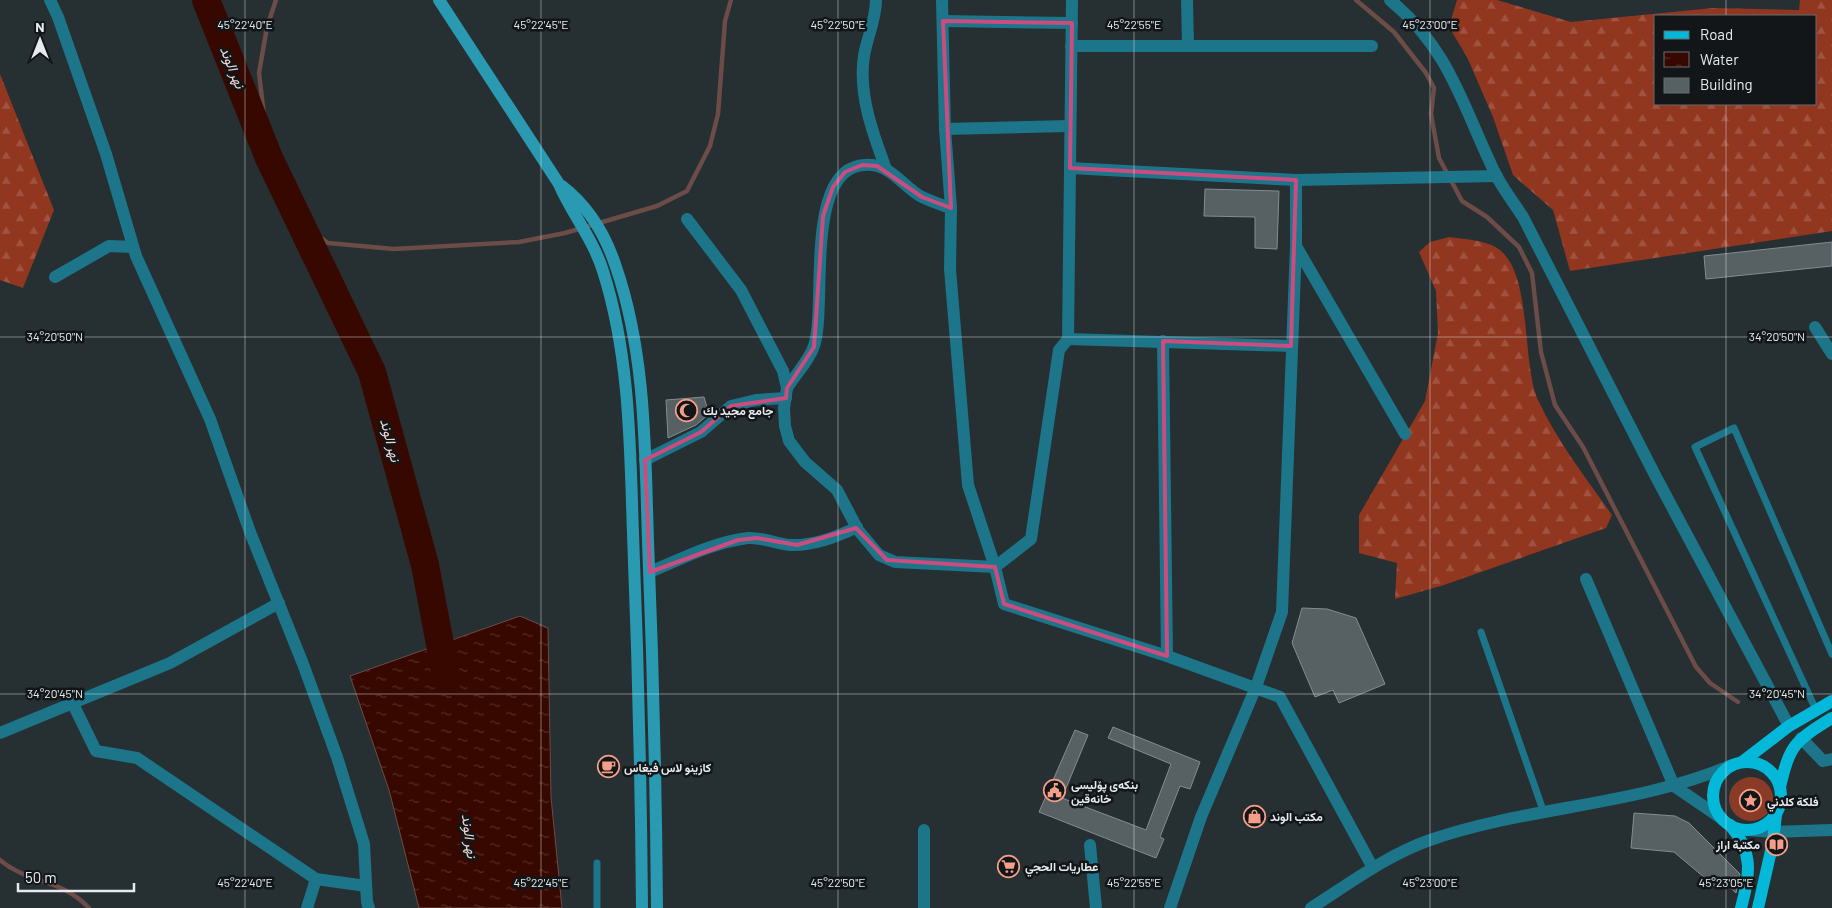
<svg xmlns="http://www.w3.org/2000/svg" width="1832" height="908" font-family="Barlow,Vazirmatn,sans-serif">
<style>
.forest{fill:url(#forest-firs);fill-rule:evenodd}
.green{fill:#8a3b27}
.water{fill:url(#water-ripples);stroke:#6c4c47}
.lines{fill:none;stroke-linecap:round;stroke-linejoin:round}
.stream{stroke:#6c4c47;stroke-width:4.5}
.river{stroke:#370800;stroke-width:28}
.building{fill:#576164;stroke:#828d90}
.service{stroke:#1c7589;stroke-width:7}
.minor{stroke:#1c7589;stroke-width:12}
.tertiary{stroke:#1c7589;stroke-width:12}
.secondary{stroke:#2a9ab3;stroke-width:12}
.primary{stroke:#04b8d9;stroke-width:12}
.marked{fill:none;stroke:#cb4d80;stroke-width:4;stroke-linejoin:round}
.ticks{fill:none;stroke:#e6ecee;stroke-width:1;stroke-opacity:0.45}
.labels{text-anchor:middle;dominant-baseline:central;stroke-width:5;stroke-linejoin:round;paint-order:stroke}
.poi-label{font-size:12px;font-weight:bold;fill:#e6ecee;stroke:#121618;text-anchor:start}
.water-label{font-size:14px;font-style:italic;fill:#f1d6cf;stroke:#121618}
.ticks-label{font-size:12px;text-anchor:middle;fill:#e6ecee;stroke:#121618;stroke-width:5;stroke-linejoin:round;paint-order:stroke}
</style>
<defs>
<pattern id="forest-firs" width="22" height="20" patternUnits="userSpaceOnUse" patternTransform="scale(1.25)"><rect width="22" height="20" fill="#91361f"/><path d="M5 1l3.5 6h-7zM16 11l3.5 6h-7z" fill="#a05340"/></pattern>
<pattern id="water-ripples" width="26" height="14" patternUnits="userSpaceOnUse" patternTransform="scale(1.25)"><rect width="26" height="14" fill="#370800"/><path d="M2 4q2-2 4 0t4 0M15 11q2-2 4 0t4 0" fill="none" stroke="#542c26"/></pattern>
</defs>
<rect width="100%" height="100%" fill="#262f32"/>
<!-- forest -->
<g class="forest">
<path d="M1457,0H1497L1571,22L1713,8L1799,10L1800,0H1832V231L1570,271L1553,210L1513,175L1493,117L1467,57L1449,27ZM1816,16V104H1656V16Z"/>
<polygon points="0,74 54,210 23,288 0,280"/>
<path d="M1449,237C1463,239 1485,240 1497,248C1533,271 1521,361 1538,400C1557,441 1586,478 1612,515L1606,528L1444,585L1395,599L1397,563L1359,553V515L1425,401L1438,333L1436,291L1419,252L1430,242Z"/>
</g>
<!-- green -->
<circle class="green" cx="1751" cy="799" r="22"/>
<!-- water -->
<polygon class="water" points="520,616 548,628 551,797 562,908 419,908 389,790 350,676"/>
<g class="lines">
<!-- stream -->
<g class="stream">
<polyline points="1356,0 1394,32 1426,73 1434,88 1431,114 1439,158 1462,201 1487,217 1519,247 1532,273 1541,352 1555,405 1583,447 1696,667 1710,683 1738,702"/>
<polyline points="269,158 259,73 267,27 276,0"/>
<polyline points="302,224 328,243 394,249 519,242 565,233 657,206 687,191 710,146 718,114 725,21 731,0"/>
<path d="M0,860C28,884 61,878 89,908"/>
</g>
<!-- river -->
<polyline class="river" points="206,0 269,158 372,372 425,565 447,681"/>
</g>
<!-- building -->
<g class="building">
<polygon points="1205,189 1279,191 1277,249 1255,248 1255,217 1204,216"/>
<polygon points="1832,242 1832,266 1706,279 1704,256"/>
<polygon points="704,397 709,414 696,425 668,438 666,400"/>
<polygon points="1302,608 1327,609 1356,618 1385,684 1339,703 1333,690 1315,697 1292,643"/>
<polygon points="1113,727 1200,762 1190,789 1180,786 1160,837 1164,839 1156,858 1039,812 1075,730 1088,735 1062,798 1146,830 1171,764 1108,738"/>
<polygon points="1634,813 1675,816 1689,823 1740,874 1736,893 1723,881 1717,888 1674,852 1631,848"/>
</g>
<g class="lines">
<!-- service -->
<g class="service">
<polyline points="1481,632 1544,813"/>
<polyline points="1816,710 1695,447 1734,428 1832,654"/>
<polyline points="597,863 597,908"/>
</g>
<!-- minor -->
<g class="minor">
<polyline points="50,0 58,17 106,154 136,256 210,419 250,532 303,664 337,757 364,844 367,902 369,908"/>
<path d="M876,0C876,20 867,37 864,56C858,94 873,134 886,169"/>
<polyline points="942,0 945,129 951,208 950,269 968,485 995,567 1004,604 1167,656 1280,697 1373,868"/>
<polyline points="1187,0 1188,46"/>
<polyline points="943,21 1072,23"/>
<polyline points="1071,46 1372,46"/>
<polyline points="945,129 1070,126"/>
<polyline points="1070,168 1296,180 1497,176"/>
<polyline points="687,219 741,290 783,371 787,388 784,408 785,426 789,441 805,462 837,490 858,530 879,555 895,562 995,567 1031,539 1059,350 1068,339 1072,0"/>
<polyline points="1296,246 1405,434"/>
<polyline points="55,277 109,246 133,247"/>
<polyline points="1815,327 1832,354"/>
<polyline points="1068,339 1291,346"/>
<polyline points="1163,341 1167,656"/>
<path d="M787,388C795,375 809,361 814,346C828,305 801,158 872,165C892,167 905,188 922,197C931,201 941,205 951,208"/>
<polyline points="645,460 701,432 731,406 756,400 786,398"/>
<path d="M650,572C681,559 714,542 748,538C763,537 776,544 790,545C813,546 837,537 857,527"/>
<polyline points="1586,579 1674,786 1721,818"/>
<polyline points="73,704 96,751 137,758 316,879 366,886"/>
<polyline points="0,733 170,663 279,603"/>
<polyline points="1801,738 1823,761 1832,759"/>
<polyline points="924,830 924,908"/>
<polyline points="1748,830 1773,832 1832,830"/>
<polyline points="1090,845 1096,908"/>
<polyline points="307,908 316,879"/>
<polyline points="1170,908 1201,817 1256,687 1282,612 1296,245 1296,180"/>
<path d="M1311,908C1349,884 1387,855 1430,840C1528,806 1636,806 1732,765"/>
</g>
<!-- tertiary -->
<path class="tertiary" d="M1390,0C1451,50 1463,108 1496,175C1503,189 1514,203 1523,217L1656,477L1789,726"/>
<!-- secondary -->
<g class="secondary">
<path d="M439,0L559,184C572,214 593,239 603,271C630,356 630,446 633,534C638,658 641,783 642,908"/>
<path d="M562,186C588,206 606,236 616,267C646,354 645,450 648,541C653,663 656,785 657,908"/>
</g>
<!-- primary -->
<g class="primary">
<polyline points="1742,762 1789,726 1832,701"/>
<circle cx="1747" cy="796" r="34"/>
<path d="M1780,787C1790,744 1795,741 1832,718"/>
<path d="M1730,825C1754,853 1750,875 1741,908"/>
<polyline points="1758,908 1773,842 1776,814"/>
</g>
</g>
<!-- marked area -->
<path class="marked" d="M943,21L1072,23L1070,168L1296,180L1291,346L1163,341L1167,656L1004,604L995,567L887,560L856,528L797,545L757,538L738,540L650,572L645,460L701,432L731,406L786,398L787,388L814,347L823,216L833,187L845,172L862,165L877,166L922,197L951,208Z"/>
<!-- ticks -->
<path class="ticks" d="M245,0V908M541,0V908M838,0V908M1134,0V908M1430,0V908M1726,0V16M1726,104V908M0,337H1832M0,694H1832"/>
<!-- icons -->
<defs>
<symbol id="mosque-ring" viewBox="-11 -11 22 22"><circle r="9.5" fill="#121618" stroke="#f49e88" stroke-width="1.5"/><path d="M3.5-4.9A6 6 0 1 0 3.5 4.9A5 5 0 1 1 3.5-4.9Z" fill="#f49e88"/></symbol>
<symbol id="cafe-ring" viewBox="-11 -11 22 22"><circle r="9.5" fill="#121618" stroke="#f49e88" stroke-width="1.5"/><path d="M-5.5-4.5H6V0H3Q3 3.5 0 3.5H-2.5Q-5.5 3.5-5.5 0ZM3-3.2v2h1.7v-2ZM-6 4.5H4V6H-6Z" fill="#f49e88"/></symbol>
<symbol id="civic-ring" viewBox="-11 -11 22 22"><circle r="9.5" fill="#121618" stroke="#f49e88" stroke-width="1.5"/><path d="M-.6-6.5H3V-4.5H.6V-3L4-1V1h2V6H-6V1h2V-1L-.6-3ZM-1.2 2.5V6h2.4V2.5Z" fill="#f49e88"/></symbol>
<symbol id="sight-ring" viewBox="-11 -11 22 22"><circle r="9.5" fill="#121618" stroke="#f49e88" stroke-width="1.5"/><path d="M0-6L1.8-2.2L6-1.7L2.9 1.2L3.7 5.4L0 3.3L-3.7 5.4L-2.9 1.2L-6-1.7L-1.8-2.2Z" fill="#f49e88"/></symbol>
<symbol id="shop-ring" viewBox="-11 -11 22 22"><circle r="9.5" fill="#121618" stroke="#f49e88" stroke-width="1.5"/><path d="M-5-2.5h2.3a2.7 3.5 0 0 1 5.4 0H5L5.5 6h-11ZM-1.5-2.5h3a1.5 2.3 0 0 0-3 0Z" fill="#f49e88"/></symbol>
<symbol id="library-ring" viewBox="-11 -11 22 22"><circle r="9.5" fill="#121618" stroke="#f49e88" stroke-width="1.5"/><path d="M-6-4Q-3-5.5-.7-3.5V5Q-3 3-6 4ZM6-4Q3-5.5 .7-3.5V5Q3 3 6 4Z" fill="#f49e88"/></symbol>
<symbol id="supermarket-ring" viewBox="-11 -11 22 22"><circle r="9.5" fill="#121618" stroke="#f49e88" stroke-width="1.5"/><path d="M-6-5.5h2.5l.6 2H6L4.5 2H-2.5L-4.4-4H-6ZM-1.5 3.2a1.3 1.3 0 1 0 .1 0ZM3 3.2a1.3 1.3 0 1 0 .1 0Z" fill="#f49e88"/></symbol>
</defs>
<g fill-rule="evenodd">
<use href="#mosque-ring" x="674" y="398" width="25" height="25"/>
<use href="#cafe-ring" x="596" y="754" width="25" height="25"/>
<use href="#civic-ring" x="1042" y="778" width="25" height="25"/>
<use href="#sight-ring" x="1738" y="788" width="25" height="25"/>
<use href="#shop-ring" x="1242" y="804" width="25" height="25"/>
<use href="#library-ring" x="1764" y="832" width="25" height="25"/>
<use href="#supermarket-ring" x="996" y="854" width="25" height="25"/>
</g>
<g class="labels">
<!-- poi labels -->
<g class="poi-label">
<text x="703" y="410">جامع مجيد بك</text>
<text x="624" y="767">كازينو لاس فيغاس</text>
<text x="1071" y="784">بنکەی پۆلیسی<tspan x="1071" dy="14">خانەقین</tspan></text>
<text x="1767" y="801">فلكة كلدني</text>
<text x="1270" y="816">مكتب الوند</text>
<text x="1760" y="844" text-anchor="end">مكتبة اراز</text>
<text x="1025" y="866">عطاريات الحجي</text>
</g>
<!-- water labels -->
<g class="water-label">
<text transform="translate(233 67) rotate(68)">نهر الوند</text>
<text transform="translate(391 440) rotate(75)">نهر الوند</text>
<text transform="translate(470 836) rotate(83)">نهر الوند</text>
</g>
</g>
<g class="ticks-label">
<text x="245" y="29">45°22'40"E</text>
<text x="541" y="29">45°22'45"E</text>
<text x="838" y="29">45°22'50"E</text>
<text x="1134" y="29">45°22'55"E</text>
<text x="1430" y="29">45°23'00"E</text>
<text x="55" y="341">34°20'50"N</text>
<text x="1777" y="341">34°20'50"N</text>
<text x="55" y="698">34°20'45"N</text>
<text x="1777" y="698">34°20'45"N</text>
<text x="245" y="887">45°22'40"E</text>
<text x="541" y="887">45°22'45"E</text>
<text x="838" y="887">45°22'50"E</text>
<text x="1134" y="887">45°22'55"E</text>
<text x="1430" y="887">45°23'00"E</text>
<text x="1726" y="887">45°23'05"E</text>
</g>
<!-- legend -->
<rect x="1654" y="15" width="162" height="90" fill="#121618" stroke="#676c6e"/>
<rect x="1664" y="31" width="25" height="8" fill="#04b8d9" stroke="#676c6e"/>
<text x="1700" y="40" font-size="15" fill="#e6ecee">Road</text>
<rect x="1664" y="52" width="25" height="15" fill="url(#water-ripples)" stroke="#676c6e"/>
<text x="1700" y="65" font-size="15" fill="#e6ecee">Water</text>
<rect x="1664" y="78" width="25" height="15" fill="#576164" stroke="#676c6e"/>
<text x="1700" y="90" font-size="15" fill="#e6ecee">Building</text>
<!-- north arrow -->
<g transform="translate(40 40)" stroke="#121618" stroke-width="4" paint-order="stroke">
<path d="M0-4L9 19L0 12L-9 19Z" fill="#e6ecee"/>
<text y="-8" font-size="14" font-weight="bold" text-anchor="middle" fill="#e6ecee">N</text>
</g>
<!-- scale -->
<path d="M18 883v8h116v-8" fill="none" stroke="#e6ecee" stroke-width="2.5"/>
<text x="25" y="883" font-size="15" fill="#e6ecee" stroke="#121618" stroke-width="4" paint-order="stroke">50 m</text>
</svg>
